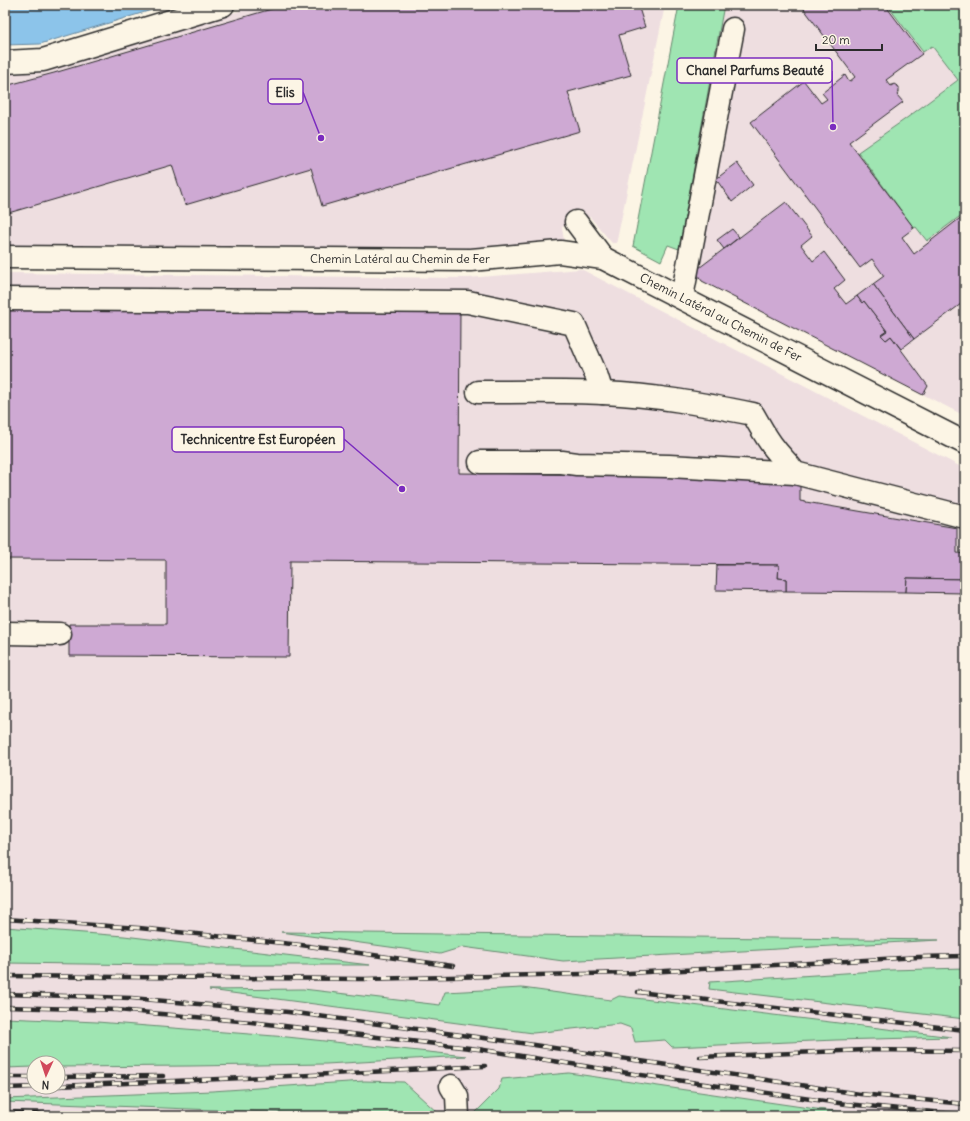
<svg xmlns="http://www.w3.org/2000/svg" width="970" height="1121" font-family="Delius,sans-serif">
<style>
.built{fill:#eedee0;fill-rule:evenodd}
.green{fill:#9fe5b2;stroke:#65886e}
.water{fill:#8cc4ea;stroke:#65879e}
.building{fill:#cea9d3;stroke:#2b2b2b}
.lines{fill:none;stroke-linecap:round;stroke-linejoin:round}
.minor-casing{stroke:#2b2b2b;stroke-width:25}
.minor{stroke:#fcf5e5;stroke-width:22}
.rail-casing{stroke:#2b2b2b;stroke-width:4.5}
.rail{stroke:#fcf5e5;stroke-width:3;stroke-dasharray:9;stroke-linecap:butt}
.labels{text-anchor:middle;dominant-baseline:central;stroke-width:3;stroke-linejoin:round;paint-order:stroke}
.street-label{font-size:12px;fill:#2b2b2b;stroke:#fcf5e5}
.leader{fill:none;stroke:#7b2cbf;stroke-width:1.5}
.callout-dot{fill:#7b2cbf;stroke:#fcf5e5;stroke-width:1.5}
.callout{fill:#fcf5e5;stroke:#7b2cbf;stroke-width:1.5}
.callout-label{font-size:13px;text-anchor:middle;font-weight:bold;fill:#2b2b2b}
</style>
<rect width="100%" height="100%" fill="#fcf5e5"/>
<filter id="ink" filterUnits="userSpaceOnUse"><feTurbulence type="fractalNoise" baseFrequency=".025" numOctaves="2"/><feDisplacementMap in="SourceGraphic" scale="8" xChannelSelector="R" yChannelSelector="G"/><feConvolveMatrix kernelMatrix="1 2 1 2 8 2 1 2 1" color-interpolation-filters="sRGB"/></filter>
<g filter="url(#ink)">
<!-- built -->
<g class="built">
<polygon points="259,5 665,5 617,240 616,243 612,243 590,217 562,227 564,241 561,244 478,251 5,249 5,72 43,70"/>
<polygon points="724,5 965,5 965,416 702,281 675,268"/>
<path d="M581,269L965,469V1116H5V273L467,278ZM34,1063H58V1087H34Z"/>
</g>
<!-- green -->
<g class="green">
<polygon points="679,5 724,5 679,249 668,245 661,261 633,246"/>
<polygon points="887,5 965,5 965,225 959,217 927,241 916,227 914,228 858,152 904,120 958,80 932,46 923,52"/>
<polygon points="5,927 124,936 370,965 162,965 5,963"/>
<polygon points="281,932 939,940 563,961 463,947 440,954"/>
<polygon points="965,968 965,1019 709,989 710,982 890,970"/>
<polygon points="522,988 611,1000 619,996 952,1037 836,1040 672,1047 665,1040 635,1042 631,1028 620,1024 533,1033 209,990 303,989 440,1005 445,992"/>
<polygon points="5,1018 97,1022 287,1037 466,1056 326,1064 190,1066 58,1067 58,1063 34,1063 34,1067 5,1068"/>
<polygon points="569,1073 816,1109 881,1116 497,1116 473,1115 499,1089 502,1079"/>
<polygon points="364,1081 404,1082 439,1114 296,1113 5,1102 5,1099 212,1091"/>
</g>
<!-- water -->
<polygon class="water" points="5,5 168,5 40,44 5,45"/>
<!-- building -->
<g class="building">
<polygon points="285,5 638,5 645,27 619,35 631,75 568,92 580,131 322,206 311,168 185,205 172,165 5,214 5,86 54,73"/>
<polygon points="801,5 885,5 922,54 886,80 891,86 894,84 899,87 899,92 897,95 903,102 849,142 914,228 902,237 914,254 959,219 965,226 965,301 914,339 873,284 884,276 872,259 860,268 751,122 804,81 821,103 827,99 822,93 845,75 849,82 855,77"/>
<polygon points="737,163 753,185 732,202 716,179"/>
<polygon points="786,202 812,236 801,245 813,261 824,252 845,280 834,289 846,304 857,296 862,303 864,301 887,331 881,335 886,340 891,336 928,386 923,395 702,281 695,271"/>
<polygon points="732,229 739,237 724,249 717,240"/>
<polygon points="873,284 914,339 901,349 891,336 886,340 881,335 887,331 864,301 862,303 857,296"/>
<polygon points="5,305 460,309 459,473 800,477 800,501 957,528 957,553 965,554 965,579 907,578 906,592 786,591 786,579 778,578 779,565 290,561 289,657 69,656 69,624 166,624 166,560 5,559"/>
<polygon points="717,565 779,565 778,578 786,579 786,591 716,590"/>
<polygon points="907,578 965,579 965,593 906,592"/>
</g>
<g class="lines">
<defs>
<g id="minor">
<polyline points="5,62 43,60 223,5"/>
<polyline points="576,222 603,258"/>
<polyline points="5,257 471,260 560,252 603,258 965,443"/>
<polyline points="682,297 733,29"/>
<polyline points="5,299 468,302 574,324 597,377 602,393"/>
<path d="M478,392C519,392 561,391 603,393C654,395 703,404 753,414C760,426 766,438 775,449C781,457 789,464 795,473L965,517"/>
<polyline points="480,462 562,462 577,464 669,466 795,473"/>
<polyline points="5,633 60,634"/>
<polyline points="451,1086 457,1096 458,1116"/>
</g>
</defs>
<!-- minor casing -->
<use href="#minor" class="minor-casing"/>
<!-- minor -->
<use href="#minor" class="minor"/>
<defs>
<g id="rail">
<polyline points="5,919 139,928 301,945 453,966"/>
<polyline points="5,976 364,979 629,973 919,957 965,956"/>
<polyline points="638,992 965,1030"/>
<polyline points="5,994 131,998 288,1012 514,1042 860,1094 965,1104"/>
<polyline points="5,1007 117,1010 251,1022 478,1049 634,1074 846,1104 965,1115"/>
<polyline points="700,1057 866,1050 965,1051"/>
<polyline points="5,1077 34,1077"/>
<polyline points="58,1077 163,1076"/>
<polyline points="58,1086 311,1075 485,1066"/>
<polyline points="5,1088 38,1087"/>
<polyline points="5,1112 108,1116"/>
</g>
</defs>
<!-- rail casing -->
<use href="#rail" class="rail-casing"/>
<!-- rail -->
<use href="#rail" class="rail"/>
</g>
</g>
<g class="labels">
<!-- street labels -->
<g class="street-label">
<text x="400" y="258">Chemin Latéral au Chemin de Fer</text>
<text transform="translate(721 317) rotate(27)">Chemin Latéral au Chemin de Fer</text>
</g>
</g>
<!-- callouts -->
<path class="leader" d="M833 127L832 71M321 138L303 92M402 489L344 439"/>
<g class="callout-dot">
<circle cx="833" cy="127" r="4"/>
<circle cx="321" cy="138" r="4"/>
<circle cx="402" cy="489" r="4"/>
</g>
<g class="callout">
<rect x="677" y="58" width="155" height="25" rx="4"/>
<rect x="268" y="79" width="35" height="25" rx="4"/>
<rect x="172" y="427" width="172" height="25" rx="4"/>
</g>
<g class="callout-label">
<text x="755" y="75">Chanel Parfums Beauté</text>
<text x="285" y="97">Elis</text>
<text x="258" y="444">Technicentre Est Européen</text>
</g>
<!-- margin -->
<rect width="970" height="1121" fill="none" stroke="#fcf5e5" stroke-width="20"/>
<rect x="10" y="10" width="950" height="1101" fill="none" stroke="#2b2b2b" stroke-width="1.5" filter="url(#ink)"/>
<!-- north arrow -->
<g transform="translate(46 1075) rotate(183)"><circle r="19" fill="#fcf5e5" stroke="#a8a49b"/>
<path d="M0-3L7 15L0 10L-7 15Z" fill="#d1495b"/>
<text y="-6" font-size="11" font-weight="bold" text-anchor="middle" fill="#2b2b2b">N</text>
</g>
<!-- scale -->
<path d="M816 44v6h66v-6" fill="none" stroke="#2b2b2b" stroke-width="2"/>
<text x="822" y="44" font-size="12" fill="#2b2b2b" stroke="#fcf5e5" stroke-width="3" paint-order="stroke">20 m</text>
</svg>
